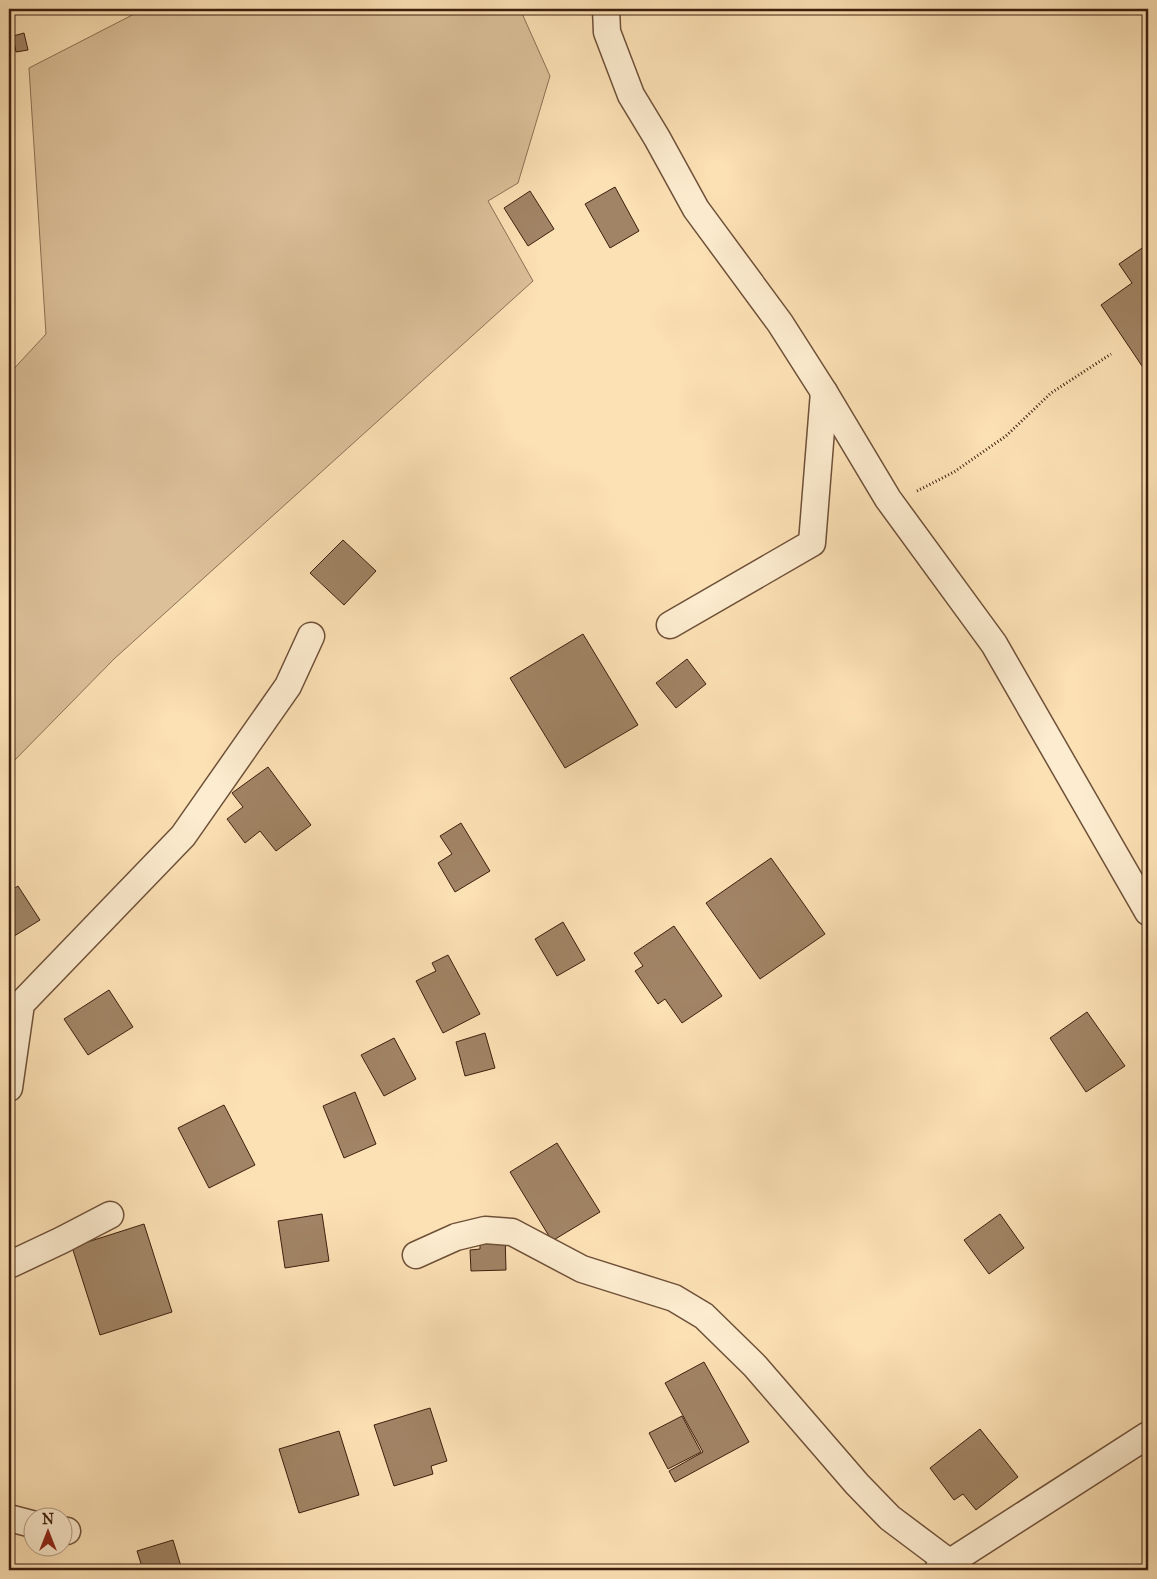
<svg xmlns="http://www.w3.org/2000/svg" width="1157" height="1579" font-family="'IM FELL Great Primer',serif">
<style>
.green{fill:#dcc099;stroke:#8d7054}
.building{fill:#a18465;stroke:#3e1f0e}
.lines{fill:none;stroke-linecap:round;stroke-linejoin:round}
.minor-casing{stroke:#6e5038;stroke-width:29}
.path{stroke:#3e1f0e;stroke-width:3;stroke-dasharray:1 2.5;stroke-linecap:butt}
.minor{stroke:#fdeccf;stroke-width:26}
</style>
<rect width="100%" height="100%" fill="#fce1b5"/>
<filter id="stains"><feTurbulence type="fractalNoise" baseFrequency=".004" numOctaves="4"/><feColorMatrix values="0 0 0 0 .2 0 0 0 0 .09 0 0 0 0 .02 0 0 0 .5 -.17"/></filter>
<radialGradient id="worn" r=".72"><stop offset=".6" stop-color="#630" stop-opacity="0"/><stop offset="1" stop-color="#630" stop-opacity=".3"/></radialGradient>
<!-- green -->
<polygon class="green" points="144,9 520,9 550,76 518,183 488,201 533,281 114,659 9,766 9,374 46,334 29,68"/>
<!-- building -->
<g class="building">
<polygon points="24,33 28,50 16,52 13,36"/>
<polygon points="615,187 639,231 610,248 585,204"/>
<polygon points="530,191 554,229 528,246 504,208"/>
<polygon points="1148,244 1148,362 1142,366 1101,305 1132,283 1119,264"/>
<polygon points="343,540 376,571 344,605 310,573"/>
<polygon points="583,634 638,725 565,768 510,678"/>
<polygon points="687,659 706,684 676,708 656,683"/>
<polygon points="268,767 311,825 276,851 260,831 245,843 227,819 243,807 232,793"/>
<polygon points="461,823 490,871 455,892 438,863 452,854 440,836"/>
<polygon points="771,858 825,934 760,979 706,903"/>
<polygon points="18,886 40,920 11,938 9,934 9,892"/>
<polygon points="563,922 585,960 557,976 535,939"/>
<polygon points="674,926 722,996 682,1023 665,999 658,1004 635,971 643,966 634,953"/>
<polygon points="448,955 480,1014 443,1033 416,981 436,971 432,963"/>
<polygon points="109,990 133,1027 88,1055 64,1019"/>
<polygon points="1087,1012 1125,1066 1086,1092 1050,1038"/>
<polygon points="485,1033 495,1068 465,1076 456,1042"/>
<polygon points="394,1038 416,1079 384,1096 361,1055"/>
<polygon points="355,1092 376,1144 344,1158 323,1106"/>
<polygon points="224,1105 255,1165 209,1188 178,1128"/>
<polygon points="557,1143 600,1212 552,1241 510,1172"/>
<polygon points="322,1214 329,1261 285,1268 278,1221"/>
<polygon points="1000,1214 1024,1248 989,1274 964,1240"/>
<polygon points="144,1224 172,1312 100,1335 72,1247"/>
<polygon points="505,1234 506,1270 471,1271 470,1250 480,1249 480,1235"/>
<polygon points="704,1362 749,1442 675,1482 669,1471 703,1452 665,1383"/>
<polygon points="430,1408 447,1461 431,1466 433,1474 394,1486 374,1425"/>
<polygon points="682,1416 701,1452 668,1469 649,1433"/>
<polygon points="980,1429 1018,1477 976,1510 963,1494 954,1500 930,1468"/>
<polygon points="339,1431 359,1495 299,1513 279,1449"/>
<polygon points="173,1540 182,1570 143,1570 137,1551"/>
</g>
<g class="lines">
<defs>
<g id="minor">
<polyline points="606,9 607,32 631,95 657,138 696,209 780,323 824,392 888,499 994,644 1148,912"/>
<polyline points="670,625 812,543 824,392"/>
<polyline points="9,1088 21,1004 183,836 288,686 311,636"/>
<polyline points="416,1255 456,1237 485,1230 512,1232 582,1269 674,1298 704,1316 755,1366 857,1484 890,1518 950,1563"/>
<polyline points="9,1265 62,1240 110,1215"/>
<polyline points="9,1518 32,1524"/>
<polyline points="62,1530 67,1531"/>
<polyline points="938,1570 1148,1435"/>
</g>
</defs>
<!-- minor casing -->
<use href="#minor" class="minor-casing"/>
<!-- path -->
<polyline class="path" points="917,491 954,472 1006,436 1051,393 1111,354"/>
<!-- minor -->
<use href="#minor" class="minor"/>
</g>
<!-- margin -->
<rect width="1157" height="1579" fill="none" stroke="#fce1b5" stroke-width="30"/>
<rect x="10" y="10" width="1137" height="1559" fill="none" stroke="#3e1f0e" stroke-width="2.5"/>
<rect x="15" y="15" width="1127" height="1549" fill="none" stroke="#3e1f0e"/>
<!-- north arrow -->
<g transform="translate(48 1532)"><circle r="24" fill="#fdeccf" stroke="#b19a82"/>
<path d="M0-4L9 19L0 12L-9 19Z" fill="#8f2418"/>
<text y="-8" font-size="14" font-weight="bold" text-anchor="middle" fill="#3e1f0e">N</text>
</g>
<rect width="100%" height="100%" filter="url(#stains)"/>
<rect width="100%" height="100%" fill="url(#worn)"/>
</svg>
